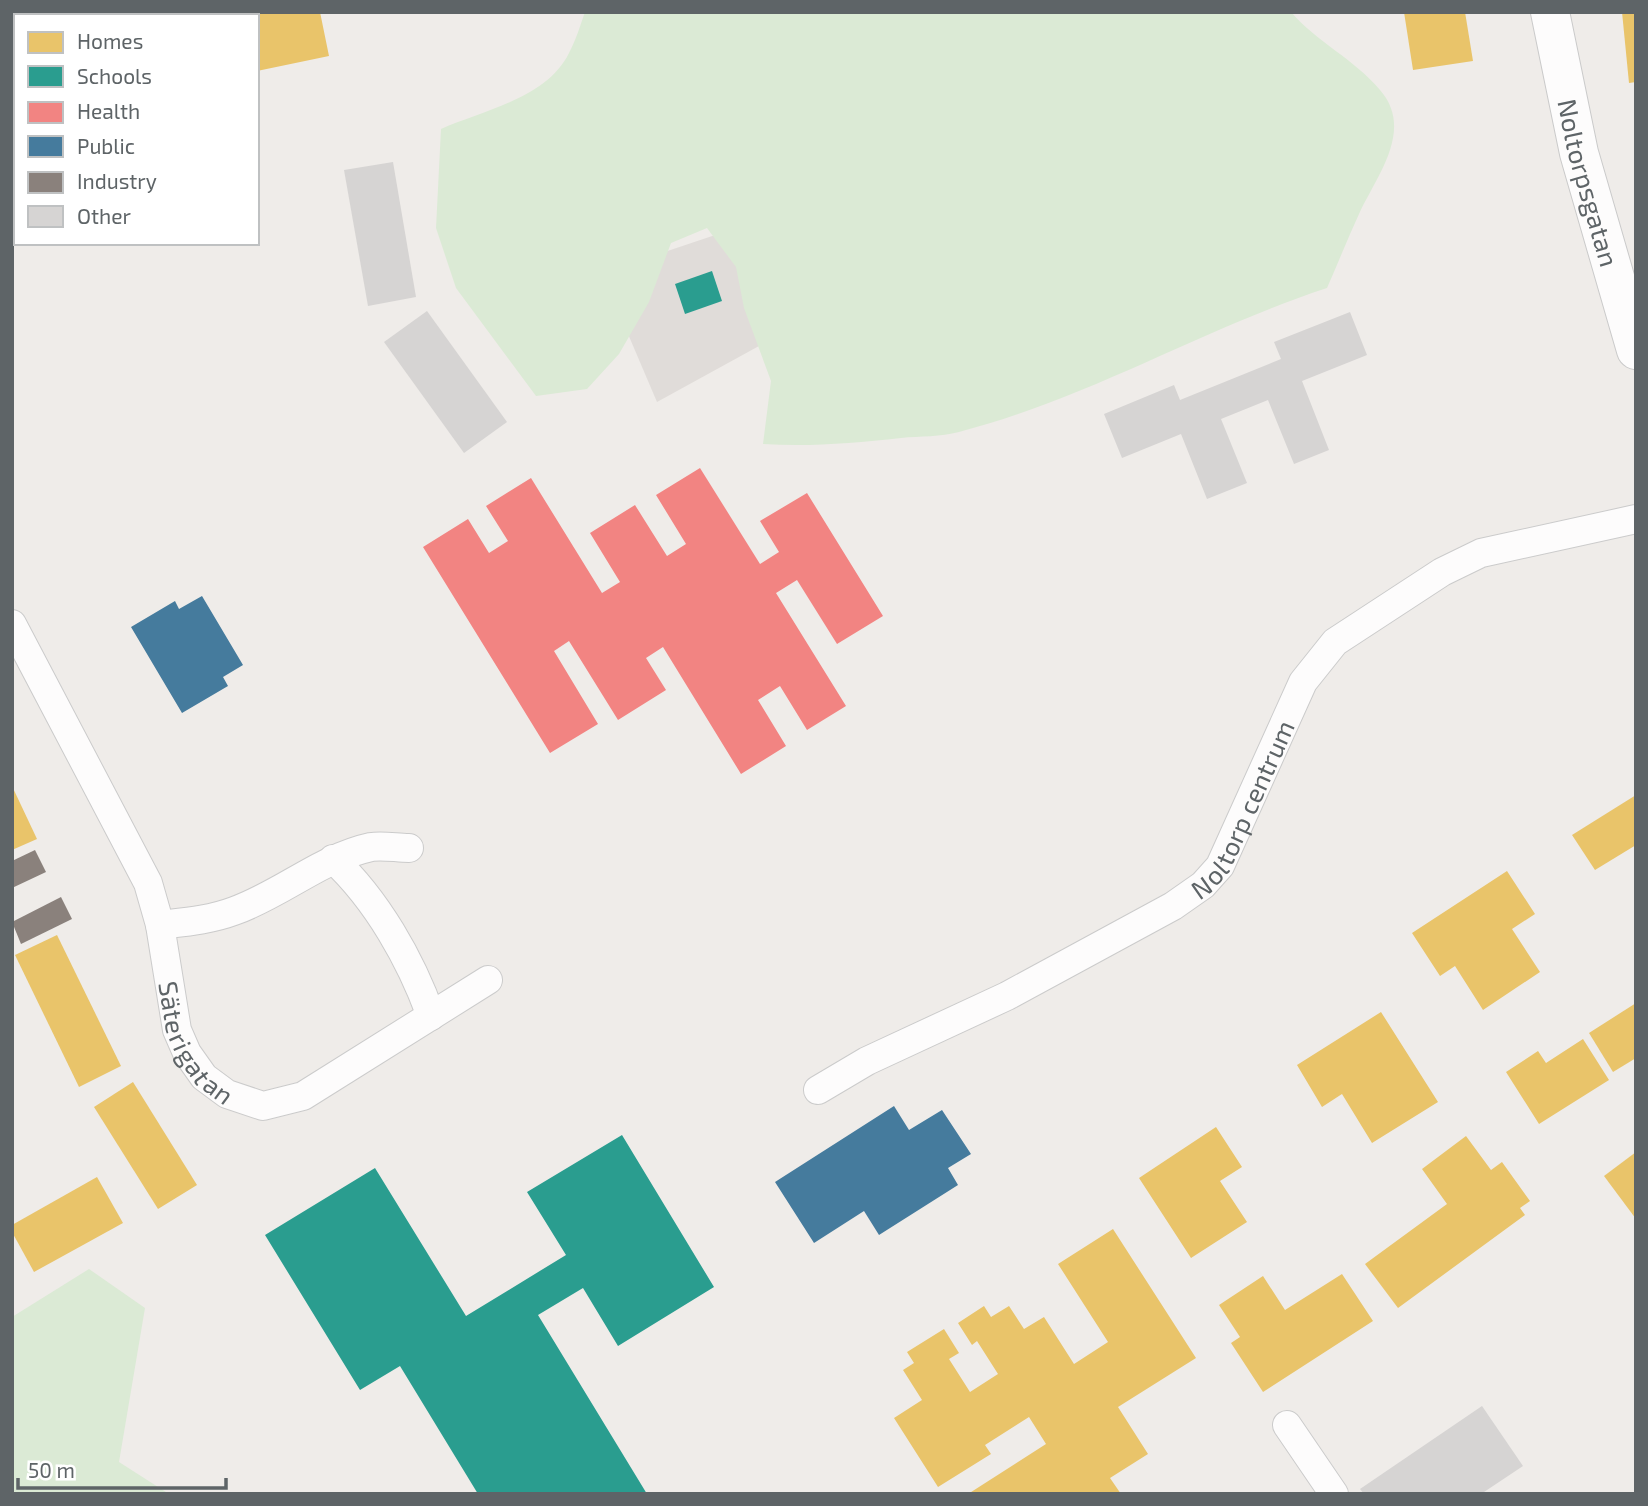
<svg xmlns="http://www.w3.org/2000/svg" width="1648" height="1506" font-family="'Exo 2',sans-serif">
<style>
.education{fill:#e0dcd9}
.green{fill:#dbead5}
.homes{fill:#e9c46a}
.schools{fill:#2a9d8f}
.health{fill:#f28482}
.public{fill:#457b9d}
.industry{fill:#8a817c}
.building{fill:#d6d4d3}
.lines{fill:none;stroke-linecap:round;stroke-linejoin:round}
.street-casing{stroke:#cbcbcb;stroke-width:30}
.secondary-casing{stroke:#cacaca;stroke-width:40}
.street{stroke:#fdfcfc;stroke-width:28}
.secondary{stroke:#fdfcfc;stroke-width:38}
.labels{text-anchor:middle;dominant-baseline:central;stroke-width:7;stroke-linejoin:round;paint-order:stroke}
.street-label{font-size:26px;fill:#5e6467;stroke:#fff}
</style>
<rect width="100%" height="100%" fill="#efece9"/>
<!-- education -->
<polygon class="education" points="742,226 790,329 657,402 602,273"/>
<!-- green -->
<g class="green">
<path d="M585,12H1291C1317,42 1354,59 1380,90C1415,130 1376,177 1359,214C1348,238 1338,263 1327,288C1202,329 1087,399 959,432C941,437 920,436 901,438C854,443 810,447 763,444L771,381L744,308L736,267L707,228L671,243L649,302L619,354L587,389L536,396L456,288L436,228L441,129C484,110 547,98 569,53C576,40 580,26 585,12Z"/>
<polygon points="89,1269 145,1308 119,1462 169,1494 12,1494 12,1317"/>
</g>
<!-- homes -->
<g class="homes">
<polygon points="12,12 51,12 51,14 16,16 16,20 12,21"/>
<polygon points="219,12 320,12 329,56 257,71 257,16 208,16"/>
<polygon points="1404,12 1465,12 1473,61 1413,70"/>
<polygon points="1622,12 1636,12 1636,82 1629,83"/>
<polygon points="12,786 37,839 12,850"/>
<polygon points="1636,795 1636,845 1595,870 1572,835"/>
<polygon points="1507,871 1535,914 1512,929 1540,972 1483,1010 1455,966 1440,976 1412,933"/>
<polygon points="57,935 121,1066 79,1087 15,955"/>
<polygon points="1636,1003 1636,1058 1613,1072 1589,1033"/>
<polygon points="1381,1012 1438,1102 1372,1143 1342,1094 1322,1107 1297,1065"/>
<polygon points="1583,1039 1609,1080 1539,1124 1506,1072 1538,1051 1546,1063"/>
<polygon points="133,1082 197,1185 158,1209 94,1107"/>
<polygon points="1216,1127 1242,1167 1220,1181 1247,1222 1191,1258 1139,1178"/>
<polygon points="1466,1136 1491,1170 1502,1162 1530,1201 1520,1208 1525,1215 1398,1308 1365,1264 1447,1204 1422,1169"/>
<polygon points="1636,1152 1636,1219 1604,1176"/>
<polygon points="97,1177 123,1223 34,1272 12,1232 12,1225"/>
<polygon points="1113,1229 1196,1358 1118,1407 1148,1454 1110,1478 1121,1494 968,1494 1046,1444 1029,1417 985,1445 991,1454 938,1487 894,1418 922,1400 903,1370 914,1363 907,1352 944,1329 959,1353 949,1359 970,1392 998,1374 977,1341 972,1345 958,1323 984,1306 991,1317 1009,1306 1024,1329 1044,1317 1074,1364 1108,1342 1058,1264"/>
<polygon points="1342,1274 1373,1321 1263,1392 1231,1343 1240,1337 1219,1305 1263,1276 1285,1310"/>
</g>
<!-- schools -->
<g class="schools">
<polygon points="712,271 722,301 685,314 675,284"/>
<polygon points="622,1135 714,1287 618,1346 583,1288 538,1315 647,1494 478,1494 400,1366 360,1390 265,1235 375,1168 466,1316 566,1255 527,1192"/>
</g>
<!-- health -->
<polygon class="health" points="700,468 760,564 779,552 760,521 807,493 883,616 837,644 797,580 776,593 846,706 807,730 780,686 758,700 786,746 741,774 663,647 646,658 666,690 618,720 569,641 554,651 598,724 550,753 423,547 468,519 489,553 508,541 486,506 531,478 602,593 620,582 590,533 635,505 667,556 686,544 656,495"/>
<!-- public -->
<g class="public">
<polygon points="202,596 243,665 223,677 228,686 182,713 131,627 175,601 179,609"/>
<polygon points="894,1106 909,1130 942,1110 971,1154 948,1168 958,1185 879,1235 864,1211 814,1243 775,1182"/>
</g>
<!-- industry -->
<g class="industry">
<polygon points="35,850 46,872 12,888 12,861"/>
<polygon points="61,897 72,919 21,944 12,922"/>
</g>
<!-- building -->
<g class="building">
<polygon points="393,162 416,297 368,306 344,170"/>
<polygon points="427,311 507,422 464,453 384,342"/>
<polygon points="1350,312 1367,355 1302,381 1329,450 1294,464 1268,400 1221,419 1247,483 1207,499 1181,434 1122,458 1104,414 1174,385 1180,400 1281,359 1274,342"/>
<polygon points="1482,1406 1523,1466 1481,1494 1364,1494 1360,1489"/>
</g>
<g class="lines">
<defs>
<g id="street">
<path id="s1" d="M12,624L148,883L160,925L177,1030L187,1053L204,1077L227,1094L263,1106L303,1096L488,980"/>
<path d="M333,859C377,900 411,960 431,1016"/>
<path d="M160,925C185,922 210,920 234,911C282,894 321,858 371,847C383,845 397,848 409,848"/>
<path id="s2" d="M818,1090L867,1061L1007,996L1173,906L1203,885L1220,866L1303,682L1335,642L1442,572L1481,553L1636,519"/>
<polyline points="1287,1425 1334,1494"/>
</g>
<g id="secondary">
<path id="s3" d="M1550,12L1579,153L1636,350"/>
</g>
</defs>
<!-- street casing -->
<use href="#street" class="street-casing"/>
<!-- secondary casing -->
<use href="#secondary" class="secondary-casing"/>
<!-- street -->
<use href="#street" class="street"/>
<!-- secondary -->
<use href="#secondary" class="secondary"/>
</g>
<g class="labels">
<!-- street labels -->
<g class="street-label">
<text stroke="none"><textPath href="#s3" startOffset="175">Noltorpsgatan</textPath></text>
<text stroke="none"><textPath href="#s2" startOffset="523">Noltorp centrum</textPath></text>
<text stroke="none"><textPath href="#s1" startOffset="462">Säterigatan</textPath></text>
</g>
</g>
<!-- border -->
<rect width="1648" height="1506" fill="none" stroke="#5e6467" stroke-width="28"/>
<!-- legend -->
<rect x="14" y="14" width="245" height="231" fill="#ffffff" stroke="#bfc1c2" stroke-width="2"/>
<rect x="28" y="32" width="35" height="21" fill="#e9c46a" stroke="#bfc1c2" stroke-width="2"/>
<text x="77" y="49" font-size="21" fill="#5e6467">Homes</text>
<rect x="28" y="66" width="35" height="21" fill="#2a9d8f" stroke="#bfc1c2" stroke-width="2"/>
<text x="77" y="84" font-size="21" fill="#5e6467">Schools</text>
<rect x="28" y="102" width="35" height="21" fill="#f28482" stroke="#bfc1c2" stroke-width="2"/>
<text x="77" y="119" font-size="21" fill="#5e6467">Health</text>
<rect x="28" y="136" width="35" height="21" fill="#457b9d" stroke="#bfc1c2" stroke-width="2"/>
<text x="77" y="154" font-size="21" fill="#5e6467">Public</text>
<rect x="28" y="172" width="35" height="21" fill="#8a817c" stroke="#bfc1c2" stroke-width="2"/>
<text x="77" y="189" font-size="21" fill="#5e6467">Industry</text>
<rect x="28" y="206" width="35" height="21" fill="#d6d4d3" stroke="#bfc1c2" stroke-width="2"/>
<text x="77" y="224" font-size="21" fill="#5e6467">Other</text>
<!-- scale -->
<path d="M18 1478v10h208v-10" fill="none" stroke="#5e6467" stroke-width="3.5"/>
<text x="28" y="1478" font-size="21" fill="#5e6467" stroke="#ffffff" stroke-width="5" paint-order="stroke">50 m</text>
</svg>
